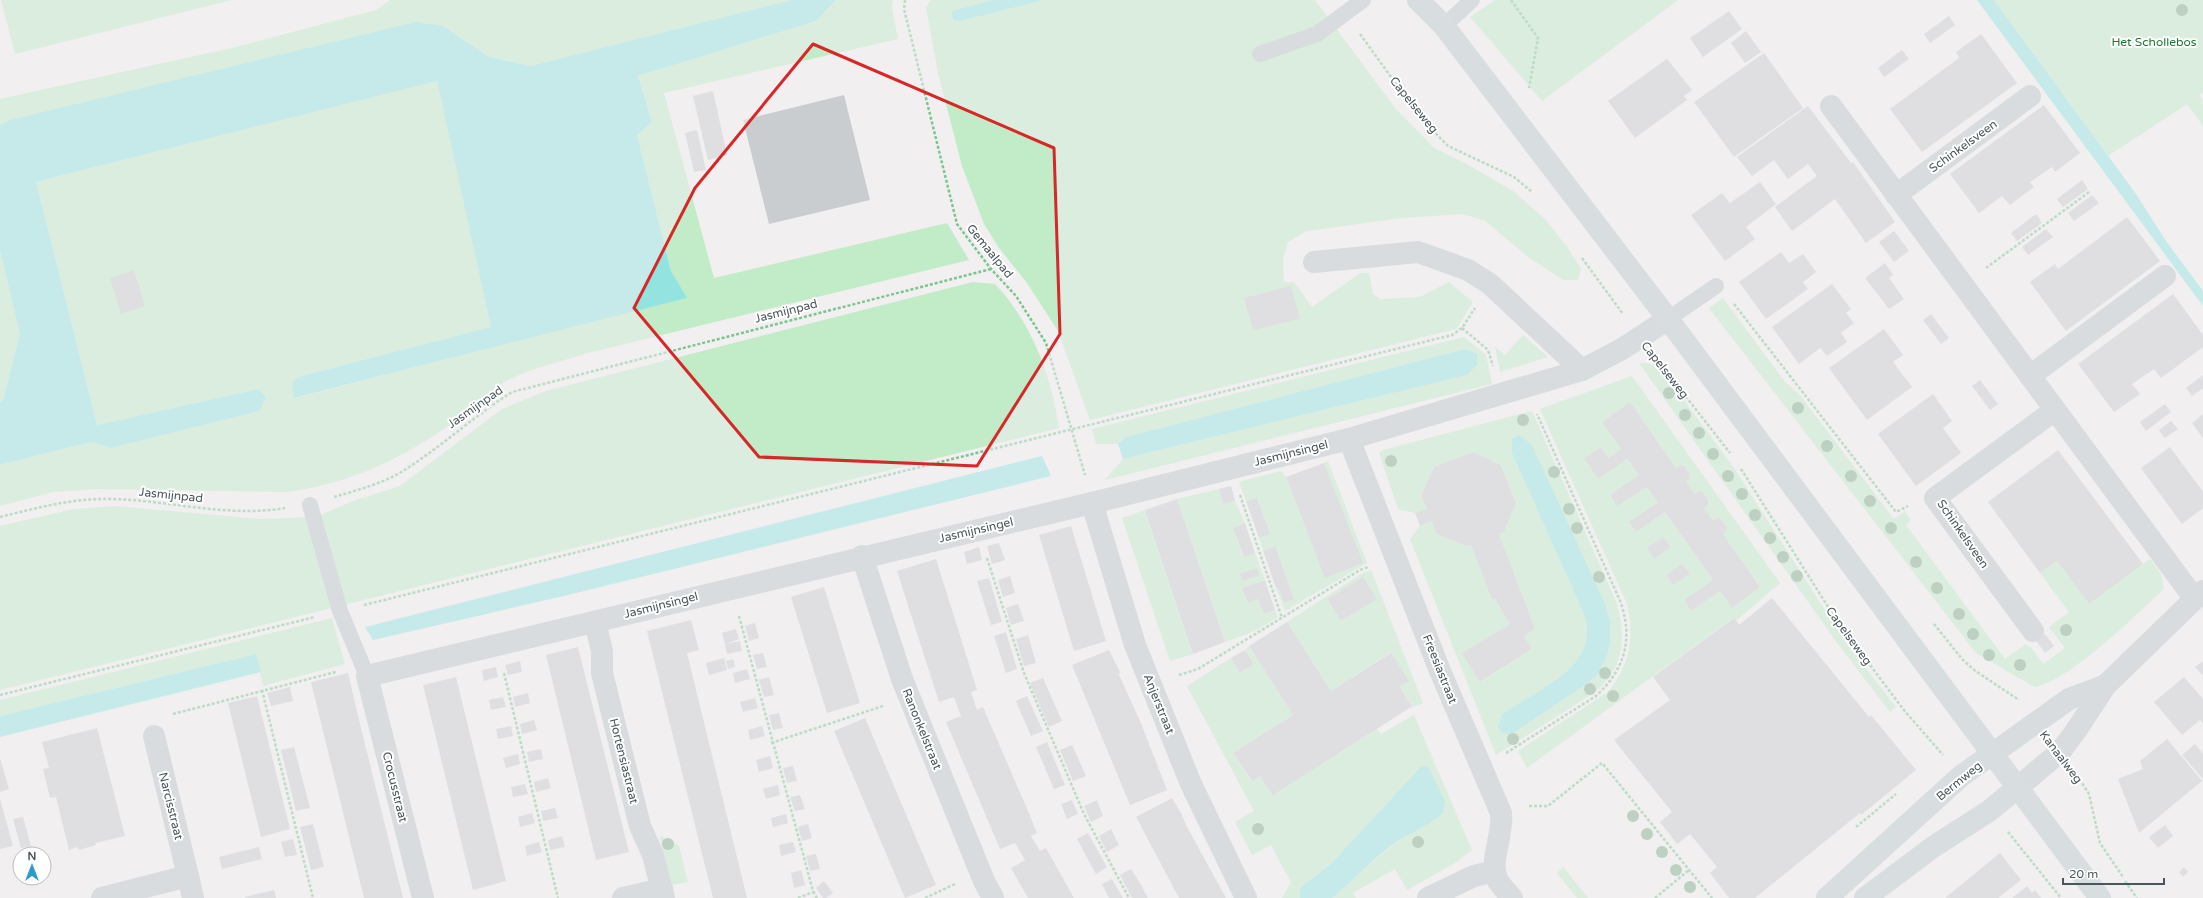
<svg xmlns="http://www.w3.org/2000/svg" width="2203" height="898" font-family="'Varela Round',sans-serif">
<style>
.green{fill:#c2ebc8;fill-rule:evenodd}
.water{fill:#93e3e1}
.building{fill:#c9cdd0}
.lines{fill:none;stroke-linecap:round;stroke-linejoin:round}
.path{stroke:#7dc590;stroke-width:2.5;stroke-dasharray:3 2;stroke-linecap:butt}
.lane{stroke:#bcc6ca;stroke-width:16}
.street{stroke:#bcc6ca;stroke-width:22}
.secondary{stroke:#bac7cc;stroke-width:22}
.tree{fill:#7eac8a}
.marked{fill:none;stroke:#d62828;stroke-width:3;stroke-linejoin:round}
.labels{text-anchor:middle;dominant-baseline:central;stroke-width:4;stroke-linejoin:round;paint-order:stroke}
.park-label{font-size:12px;fill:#207536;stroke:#fff}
.street-label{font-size:12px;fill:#49565a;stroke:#fff}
</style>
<rect width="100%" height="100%" fill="#f1eff0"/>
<!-- green -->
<g class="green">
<polygon points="1,0 232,0 15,54"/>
<polygon points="390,0 791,0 531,66 489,57 443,26 10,120 0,125 0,99 236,47 376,10"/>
<path d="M836,0H893L892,8L898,39L664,93L714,278L947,223L969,260L584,354C557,363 527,369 503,383C487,392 474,408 458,419C404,458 353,483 286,492L98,489L53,492L0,506V465L91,442L111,448L260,411L266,397L258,389L97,425L36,182L437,81L492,327L301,376L295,398L686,298L671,271L637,135L652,122L638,76L816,21Z"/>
<polygon points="931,0 993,0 955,10 956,21 1044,0 1315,0 1395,108 1434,148 1463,162 1513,191 1545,219 1567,247 1581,269 1578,280 1563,280 1528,257 1485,221 1463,214 1402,218 1307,231 1288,242 1283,259 1284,282 1294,282 1312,307 1360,273 1369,273 1373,294 1380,299 1420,297 1449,282 1473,302 1456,329 1090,420 1058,331 1027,283 999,248 984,224 962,166 938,73 926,8"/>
<polygon points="1495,0 1678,0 1542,101 1470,17"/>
<polygon points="1994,0 2203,0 2203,92 2199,95 2203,101 2203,126 2187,104 2108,156"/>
<polygon points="0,251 20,334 3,400 0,402"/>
<path d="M973,282L995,284C1032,323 1051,375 1059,428L0,690V526L74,509L114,506L260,519L316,517L353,501L400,486L502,409L546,391Z"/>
<path d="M1723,298L1785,382L1799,394L1894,519L1905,511L1911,520L1906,525L2005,659L2026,644L2028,647L2030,646L2043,664L2065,648L2049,627L2069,612L2040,573L2057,561L2089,604L2150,559L2161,574L2164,589C2137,614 2067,683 2034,687L1976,653L1709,308Z"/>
<polygon points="1523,335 1548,357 1500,372 1495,347 1505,355"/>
<polygon points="1464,337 1486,355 1492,384 1105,480 1123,459 1467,375 1465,349 1126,437 1118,444 1096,444 1092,429"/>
<polygon points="1639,363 1648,363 1662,370 1734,468 1846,643 1896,707 1890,712 1835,640"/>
<path d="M1632,376L1780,583L1736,621L1733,618L1527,768L1518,751L1608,692C1630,664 1635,639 1627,604L1540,409ZM1630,402L1676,468L1680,465L1684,466L1690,474L1689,479L1685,481L1695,494L1698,491L1703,493L1708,500V505L1704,508L1713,520L1717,518L1721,519L1727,527L1726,532L1723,534L1760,587L1732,608L1720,591L1691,611L1684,600L1713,580L1665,512L1636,532L1629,522L1658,502L1647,487L1617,506L1610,495L1639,475L1627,459L1598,479L1584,458L1601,447L1608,458L1621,449L1602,422ZM1663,537L1671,547L1654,558L1647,548ZM1682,564L1689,574L1673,585L1666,575Z"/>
<path d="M1532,411L1617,604C1627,641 1623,668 1594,693L1496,755L1410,539L1420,526L1431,521L1437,534L1466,546L1471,545L1492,600L1495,599L1510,624L1463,653L1481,682L1532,649L1524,636L1535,629L1499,534L1504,532L1516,502L1501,465L1473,452L1434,467L1421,496L1427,509L1415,513L1398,509L1379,453L1383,450Z"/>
<polygon points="1328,461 1367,563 1285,611 1276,588 1278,587 1284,603 1294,599 1274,546 1263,551 1259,538 1270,534 1257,498 1246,501 1239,482 1281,471 1286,477 1325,577 1362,563 1324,463"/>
<polygon points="1219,489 1223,504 1235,501 1245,523 1233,528 1243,557 1255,553 1265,580 1242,588 1248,602 1258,599 1264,614 1275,610 1278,617 1255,631 1225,642 1177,499"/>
<polygon points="1145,510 1193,654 1170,661 1122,518"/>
<path d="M1371,570L1423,703L1413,707L1399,686L1408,680L1390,653L1331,691L1287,622L1361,574ZM1342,590L1356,612L1341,621L1327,599Z"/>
<polygon points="332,618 345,664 263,686 256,654 0,716 0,700"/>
<polygon points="1249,646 1293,715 1233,753 1251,781 1260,776 1274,797 1275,794 1377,729 1381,734 1414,715 1472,850 1455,863 1407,890 1395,869 1353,893 1356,898 1332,898 1391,846 1415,830 1434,820 1444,801 1428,766 1331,864 1300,888 1300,898 1282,898 1291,882 1271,845 1252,855 1235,822 1254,811 1187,686 1231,658 1241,673 1254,664 1245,650"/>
<polygon points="661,836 679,846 688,882 672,885 660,838"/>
<polygon points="1563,867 1565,869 1588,898 1577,898 1557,873"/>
</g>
<!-- water -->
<g class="water">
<polygon points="791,0 836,0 816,21 638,76 652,122 637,135 671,271 687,298 294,398 292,382 301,376 491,327 437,81 36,182 97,425 258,389 266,397 260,411 111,448 91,442 0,465 0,402 3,400 20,334 0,251 0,125 10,120 416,22 443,26 489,57 531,66"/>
<polygon points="993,0 1044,0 960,21 953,20 952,12 955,10"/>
<polygon points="1977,0 1994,0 2136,194 2166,241 2203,291 2203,306"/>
<polygon points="1465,349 1477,354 1477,365 1467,375 1123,459 1118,444 1126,437"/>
<path d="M1519,435L1532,445L1605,604L1610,622V643L1607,655L1597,675L1582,687L1516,731C1509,735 1502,735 1498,727L1502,715C1536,689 1600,669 1585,616L1512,453V439Z"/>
<polygon points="1042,456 1051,476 568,595 373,640 365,627"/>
<polygon points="256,654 261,672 0,737 0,716"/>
<path d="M1428,766L1445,801L1443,813C1427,827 1406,834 1389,847C1369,863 1352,882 1332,898H1300V888L1331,864L1421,767Z"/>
</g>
<!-- building -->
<g class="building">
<polygon points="1729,11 1742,29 1703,57 1690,38"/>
<polygon points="1949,16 1955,25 1930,43 1924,34"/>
<polygon points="1746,31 1761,52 1745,63 1731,43"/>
<polygon points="1981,34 2017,83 1922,152 1890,109 1959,58 1956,52"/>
<polygon points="1902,50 1909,59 1884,77 1878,68"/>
<polygon points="1764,53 1803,108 1734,157 1694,102"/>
<polygon points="1667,59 1692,90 1684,96 1687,100 1635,138 1608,101"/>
<polygon points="713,91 727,155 708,160 693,96"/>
<polygon points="844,95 870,200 769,224 743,120"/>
<polygon points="2044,105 2080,153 2055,172 2052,167 2030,182 2034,187 2010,205 2002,196 1979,213 1950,174"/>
<polygon points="1808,106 1851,163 1853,162 1895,222 1866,243 1835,199 1792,231 1775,207 1817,176 1808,164 1788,179 1774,160 1752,176 1737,157"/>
<polygon points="697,130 706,170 694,172 685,133"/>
<polygon points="2082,180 2088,189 2063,207 2057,199"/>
<polygon points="1760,182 1776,204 1746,227 1755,239 1725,261 1691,215 1722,193 1730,203"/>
<polygon points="2092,195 2099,203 2074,221 2068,213"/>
<polygon points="2036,214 2042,223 2017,241 2011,233"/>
<polygon points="2127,217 2160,261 2066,331 2030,282 2055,264 2058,269"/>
<polygon points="2046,229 2053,237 2028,255 2022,247"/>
<polygon points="1894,231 1909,251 1894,262 1879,242"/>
<polygon points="1781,252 1789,263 1803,254 1816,272 1803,282 1808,289 1766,319 1739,282"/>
<polygon points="1885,263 1893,275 1889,278 1904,299 1889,309 1865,278"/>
<polygon points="134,270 145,306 121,314 110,278"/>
<polygon points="1832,284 1851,309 1846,313 1854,323 1841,333 1847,342 1827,356 1820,348 1799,364 1772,327"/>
<polygon points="1291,286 1300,319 1253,330 1244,298"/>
<polygon points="2173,294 2203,335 2203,347 2161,378 2154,369 2132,384 2140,394 2114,412 2078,364"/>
<polygon points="1931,314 1949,338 1941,344 1923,320"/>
<polygon points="1884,329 1903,355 1893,362 1912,387 1867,420 1829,368"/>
<polygon points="2203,375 2203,388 2192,396 2186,388"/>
<polygon points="1980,380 1998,404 1990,410 1972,386"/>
<polygon points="1933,394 1952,421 1943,428 1961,453 1916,486 1878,434"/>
<polygon points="1630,402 1676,468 1680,465 1684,466 1690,474 1689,479 1686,482 1695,494 1698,491 1703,492 1708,500 1708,505 1704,508 1713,520 1717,518 1721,519 1727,527 1726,532 1723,534 1760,587 1732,608 1720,591 1691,611 1684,600 1713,580 1665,512 1636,532 1629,522 1658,502 1647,487 1617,506 1610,495 1639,475 1627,459 1598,479 1584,458 1601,447 1608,458 1621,449 1602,422"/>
<polygon points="2165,404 2171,412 2146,431 2140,422"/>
<polygon points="2203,414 2203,438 2192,423"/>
<polygon points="2171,421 2178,429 2165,438 2159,430"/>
<polygon points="2170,447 2203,492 2203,508 2182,524 2141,468"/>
<polygon points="2058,450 2143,564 2089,604 2057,561 2040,573 1988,502"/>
<polygon points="1473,452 1501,465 1516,503 1504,532 1499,534 1535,629 1524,636 1532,649 1480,682 1462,653 1510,624 1495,599 1492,600 1471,545 1466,546 1437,534 1431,521 1420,526 1415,513 1427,509 1421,496 1434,467"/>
<polygon points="1324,463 1363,563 1325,578 1286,477"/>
<polygon points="1231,486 1235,501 1223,504 1219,489"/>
<polygon points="1257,498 1270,534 1259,538 1246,501"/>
<polygon points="1177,499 1225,642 1193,654 1145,510"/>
<polygon points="1245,523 1255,553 1244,557 1233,528"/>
<polygon points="1071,526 1106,641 1074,651 1039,535"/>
<polygon points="1663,537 1671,547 1654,559 1647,548"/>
<polygon points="999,543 1005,560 992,564 987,546"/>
<polygon points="1275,546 1294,599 1284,603 1278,587 1276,588 1263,551"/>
<polygon points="979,547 982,560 967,564 964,552"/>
<polygon points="936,559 977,690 971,692 977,710 983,707 1028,811 1037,833 1031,836 1040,851 1046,848 1074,898 1028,898 1011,868 1025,860 1015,843 1000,849 946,722 961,716 954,697 939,702 897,571"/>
<polygon points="1682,564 1690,574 1673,585 1666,575"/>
<polygon points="1257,568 1259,575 1243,581 1240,574"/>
<polygon points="1010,576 1015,593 1003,597 998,580"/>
<polygon points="1363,577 1377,599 1341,621 1327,599"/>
<polygon points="989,578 1002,622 991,625 977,581"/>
<polygon points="1265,580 1275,610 1264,614 1258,599 1248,603 1242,588"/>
<polygon points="824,587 860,703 827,713 791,597"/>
<polygon points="1772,598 1869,717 1871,715 1916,770 1861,815 1860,813 1755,898 1729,898 1710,873 1717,867 1690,834 1677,844 1660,822 1672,812 1614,740 1670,700 1653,677 1734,618 1739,625"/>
<polygon points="1018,604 1024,621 1011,625 1006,608"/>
<polygon points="691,620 699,650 687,653 747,898 713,898 647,631"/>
<polygon points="1287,622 1331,691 1391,653 1409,681 1399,686 1413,708 1411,707 1275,794 1274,797 1260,776 1252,781 1233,753 1293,715 1249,646"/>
<polygon points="755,623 759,638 749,641 745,626"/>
<polygon points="736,629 739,639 725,644 722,633"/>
<polygon points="1006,632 1017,669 1006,673 994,636"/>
<polygon points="2045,634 2054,646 2045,653 2036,641"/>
<polygon points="1028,635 1036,663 1024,666 1016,639"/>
<polygon points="740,641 742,651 727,654 725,644"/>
<polygon points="578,647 629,852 596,860 546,655"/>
<polygon points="1109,650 1120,672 1119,675 1140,721 1167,790 1130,805 1072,665"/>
<polygon points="1245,650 1254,664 1240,673 1231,658"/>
<polygon points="763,653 767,667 757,669 753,655"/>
<polygon points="724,658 727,670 709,675 706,663"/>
<polygon points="733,659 735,667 728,669 726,661"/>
<polygon points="520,661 522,672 508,675 505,665"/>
<polygon points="2203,661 2203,676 2195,667"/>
<polygon points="496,667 498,677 484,681 482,670"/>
<polygon points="747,669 750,679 735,683 733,673"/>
<polygon points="348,673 358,716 403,898 364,898 311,682"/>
<polygon points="456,677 506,881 473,890 423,685"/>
<polygon points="769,677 774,695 764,697 759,680"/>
<polygon points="2184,677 2203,699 2203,724 2200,720 2182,735 2154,702"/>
<polygon points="1043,678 1062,721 1049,727 1030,683"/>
<polygon points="290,687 293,701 271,706 267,693"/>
<polygon points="528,693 530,703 515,707 513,697"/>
<polygon points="257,696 290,829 261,837 228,703"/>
<polygon points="1027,696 1043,731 1031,736 1016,701"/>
<polygon points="503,697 506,707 491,710 489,700"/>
<polygon points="755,698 758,708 743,712 740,702"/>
<polygon points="779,713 783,728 773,730 769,715"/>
<polygon points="865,718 936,885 905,898 834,731"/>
<polygon points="534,720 537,730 522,734 520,724"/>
<polygon points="511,726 513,736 498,739 496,729"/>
<polygon points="762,726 765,736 750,740 748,730"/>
<polygon points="97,728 125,836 95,843 96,845 79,850 78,847 69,850 56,797 50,798 43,769 49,768 42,742"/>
<polygon points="2167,739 2202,781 2139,833 2118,779 2143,769 2140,761"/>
<polygon points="1047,742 1065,785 1054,789 1036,747"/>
<polygon points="2195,744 2203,754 2203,779 2182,755"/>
<polygon points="1072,745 1086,776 1073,781 1060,750"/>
<polygon points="294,747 310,808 296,811 281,750"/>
<polygon points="541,749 543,759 529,762 527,752"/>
<polygon points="518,754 520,764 506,768 503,758"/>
<polygon points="770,756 773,768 759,772 756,760"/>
<polygon points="0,758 9,789 0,792"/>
<polygon points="793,766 797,781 787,783 783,768"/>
<polygon points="548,778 551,788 536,792 534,782"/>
<polygon points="525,784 528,794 513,797 511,787"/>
<polygon points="778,785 780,795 766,799 763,789"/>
<polygon points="800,795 805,809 795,811 790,797"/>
<polygon points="1172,798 1181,813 1186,825 1226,898 1179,898 1136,817"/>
<polygon points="0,799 13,846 0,849"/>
<polygon points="1072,800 1078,814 1067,819 1061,804"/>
<polygon points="1097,800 1103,816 1091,822 1084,806"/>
<polygon points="555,808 558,818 543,821 541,811"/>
<polygon points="532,813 535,823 520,827 518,817"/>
<polygon points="786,814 788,823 773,827 771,818"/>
<polygon points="23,817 31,846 21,848 13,819"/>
<polygon points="313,824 324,867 311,870 300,827"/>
<polygon points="808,824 812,838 802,841 798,827"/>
<polygon points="2165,825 2173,836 2158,848 2149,837"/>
<polygon points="1111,829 1119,845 1107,852 1099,836"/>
<polygon points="1088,833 1107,867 1096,874 1077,839"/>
<polygon points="562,836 565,847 550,850 548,840"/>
<polygon points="293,839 297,855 285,857 281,842"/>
<polygon points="539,842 542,852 527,856 525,846"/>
<polygon points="793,842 796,852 781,856 779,845"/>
<polygon points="259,847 262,859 222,869 219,857"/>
<polygon points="2000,853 2021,880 1998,898 1945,898"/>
<polygon points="816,854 820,869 810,871 806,856"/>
<polygon points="2184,867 2188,872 2183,877 2179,872"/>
<polygon points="1131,869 1140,883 1148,898 1132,898 1120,875"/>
<polygon points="801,870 805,885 794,888 791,873"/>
<polygon points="1112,879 1123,898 1109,898 1102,884"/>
<polygon points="824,881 833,893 826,898 823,898 816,888"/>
<polygon points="2027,886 2032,893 2035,890 2041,898 2012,898"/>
<polygon points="274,890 276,898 245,898 245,897"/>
</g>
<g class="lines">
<!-- path -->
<g class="path">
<polyline points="905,0 904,9 957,224 991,269 1016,296 1046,343 1085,475"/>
<polyline points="1511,0 1538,38 1529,88"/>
<polyline points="1360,34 1420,117 1448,146 1514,177 1532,192"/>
<polyline points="1582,258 1623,314"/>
<polyline points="1986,268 2089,192"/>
<polyline points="1734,304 1896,512 1908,506"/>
<polyline points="1462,328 1488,350 1493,366"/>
<polyline points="1658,361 1730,453"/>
<polyline points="1741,469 1837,621 1903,709 1943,755"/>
<polyline points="1240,495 1282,618"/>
<path d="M334,497C357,490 382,484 403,471C441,447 474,416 512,392L991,269"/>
<path d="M0,517C37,508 72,498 111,499C169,500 227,518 285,508"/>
<polyline points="987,558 1024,673 1084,814 1129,898"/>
<polyline points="364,605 1452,335 1462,328 1475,308"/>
<polyline points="739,616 813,891 817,898"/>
<polyline points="1934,624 1962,659 1974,670 2019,700"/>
<polyline points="504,673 558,898"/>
<polyline points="1179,675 1198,669 1360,570 1368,567"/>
<polyline points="262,690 313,898"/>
<polyline points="0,695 315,617"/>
<polyline points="173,714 336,672"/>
<polyline points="771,743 883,706"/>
<path d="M1506,753L1596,696C1625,669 1633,640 1621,603L1537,414"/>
<polyline points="2077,775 2089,794 2100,843 2123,877"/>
<polyline points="1529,806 1548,806 1602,763 1712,898"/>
<polyline points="1856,827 1896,794"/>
<polyline points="2008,832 2061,898"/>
<polyline points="2125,881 2137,898"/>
<polyline points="798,898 813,892"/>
<polyline points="925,898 955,884"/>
<polyline points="1655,898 1689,870"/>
</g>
<!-- lane -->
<g class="lane">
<polyline points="1444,26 1472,0"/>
<polyline points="1260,54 1317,34 1363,0"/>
<polyline points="1668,319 1716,286"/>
<polyline points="310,505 340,611 367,676"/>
</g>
<!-- street -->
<g class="street">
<polyline points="1831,106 2194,598"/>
<polyline points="1896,195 2030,96"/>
<polyline points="1314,262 1418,252 1468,270 1490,284 1582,370"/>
<polyline points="2030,376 2165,276"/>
<path d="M1349,439L1440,671L1501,813C1504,834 1488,863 1498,881C1502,887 1507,892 1512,898"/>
<polyline points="1092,503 1135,645 1191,784 1246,898"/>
<polyline points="862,556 902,679 984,881 993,898"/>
<polyline points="595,622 602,651 602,673 640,826 653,855 664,898"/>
<polyline points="2033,631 1935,498 2055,410"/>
<polyline points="154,736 188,876"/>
<polyline points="1992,754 2069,699 2106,685"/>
<polyline points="2017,788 2060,752 2075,732 2106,685 2203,591"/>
<polyline points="102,898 188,876 193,898"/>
<polyline points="423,898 367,676 1092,503 1349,439 1582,370 1622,349 1668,319"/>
<polyline points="623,898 662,889"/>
<polyline points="1428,898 1474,876 1495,871"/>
</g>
<!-- secondary -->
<g class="secondary">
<polyline points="1418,0 1444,26 1668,319 2100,898"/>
<polyline points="1827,898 1961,776 1992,754"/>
<polyline points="1865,898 1933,847 1989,811 2017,788"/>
</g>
</g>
<!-- trees -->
<g class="tree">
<circle cx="2182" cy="10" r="6"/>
<circle cx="1669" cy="393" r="6"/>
<circle cx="1798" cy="408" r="6"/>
<circle cx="1685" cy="415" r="6"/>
<circle cx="1523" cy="420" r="6"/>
<circle cx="1699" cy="433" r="6"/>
<circle cx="1827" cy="446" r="6"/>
<circle cx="1713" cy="454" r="6"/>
<circle cx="1391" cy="461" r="6"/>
<circle cx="1554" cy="472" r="6"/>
<circle cx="1728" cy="476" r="6"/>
<circle cx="1851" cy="476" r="6"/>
<circle cx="1742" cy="494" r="6"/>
<circle cx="1870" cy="501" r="6"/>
<circle cx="1569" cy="509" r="6"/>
<circle cx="1755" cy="515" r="6"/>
<circle cx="1577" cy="528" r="6"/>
<circle cx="1891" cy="528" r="6"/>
<circle cx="1770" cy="538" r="6"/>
<circle cx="1783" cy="557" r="6"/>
<circle cx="1916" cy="562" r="6"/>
<circle cx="1797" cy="576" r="6"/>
<circle cx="1599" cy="577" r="6"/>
<circle cx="1937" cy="588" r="6"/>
<circle cx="1959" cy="614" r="6"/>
<circle cx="2066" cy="630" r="6"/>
<circle cx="1973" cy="634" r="6"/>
<circle cx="1989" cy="655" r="6"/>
<circle cx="2020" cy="665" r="6"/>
<circle cx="1605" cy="673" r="6"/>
<circle cx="1590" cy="689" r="6"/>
<circle cx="1613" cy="696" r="6"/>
<circle cx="1513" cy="739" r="6"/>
<circle cx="1633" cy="816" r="6"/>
<circle cx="1258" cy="829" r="6"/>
<circle cx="1647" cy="834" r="6"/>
<circle cx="1418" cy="842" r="6"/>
<circle cx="668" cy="844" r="6"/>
<circle cx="1662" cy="852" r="6"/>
<circle cx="1676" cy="870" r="6"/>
<circle cx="1690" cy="887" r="6"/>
</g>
<!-- marked area -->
<path d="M0 0H2203V898H0ZM813,44L1054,148L1060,334L977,466L759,457L634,308L695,188Z" fill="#f1eff0" fill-opacity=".55" fill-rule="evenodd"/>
<path class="marked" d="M813,44L1054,148L1060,334L977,466L759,457L634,308L695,188Z"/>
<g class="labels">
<!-- park labels -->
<g class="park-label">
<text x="2154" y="42">Het Schollebos</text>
</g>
<!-- street labels -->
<g class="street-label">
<text transform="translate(1414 105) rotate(51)">Capelseweg</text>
<text transform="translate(1963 146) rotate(-36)">Schinkelsveen</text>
<text transform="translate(990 251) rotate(51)">Gemaalpad</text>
<text transform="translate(786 311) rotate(-14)">Jasmijnpad</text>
<text transform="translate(1665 370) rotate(52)">Capelseweg</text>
<text transform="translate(475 407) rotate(-35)">Jasmijnpad</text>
<text transform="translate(1291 453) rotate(-14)">Jasmijnsingel</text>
<text transform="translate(171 495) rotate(6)">Jasmijnpad</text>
<text transform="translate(976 530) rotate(-13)">Jasmijnsingel</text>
<text transform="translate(1963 534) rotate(55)">Schinkelsveen</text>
<text transform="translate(661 605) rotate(-14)">Jasmijnsingel</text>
<text transform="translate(1849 636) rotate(54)">Capelseweg</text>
<text transform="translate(1440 669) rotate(68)">Freesiastraat</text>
<text transform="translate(1159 704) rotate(68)">Anjerstraat</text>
<text transform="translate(922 729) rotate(68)">Ranonkelstraat</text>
<text transform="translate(2061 757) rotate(53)">Kanaalweg</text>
<text transform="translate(624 761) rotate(76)">Hortensiastraat</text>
<text transform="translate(1959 781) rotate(-39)">Bermweg</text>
<text transform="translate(395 787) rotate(76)">Crocusstraat</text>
<text transform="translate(171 806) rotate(76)">Narcisstraat</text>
</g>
</g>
<!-- north arrow -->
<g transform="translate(32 866)"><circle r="19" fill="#ffffff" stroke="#b6bbbd"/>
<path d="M0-3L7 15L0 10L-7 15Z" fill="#2b9acf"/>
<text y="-6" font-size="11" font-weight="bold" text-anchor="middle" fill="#49565a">N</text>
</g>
<!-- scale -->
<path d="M2063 878v6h101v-6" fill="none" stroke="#49565a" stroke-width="2"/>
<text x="2069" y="878" font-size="12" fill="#49565a" stroke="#ffffff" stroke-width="3" paint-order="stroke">20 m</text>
</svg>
